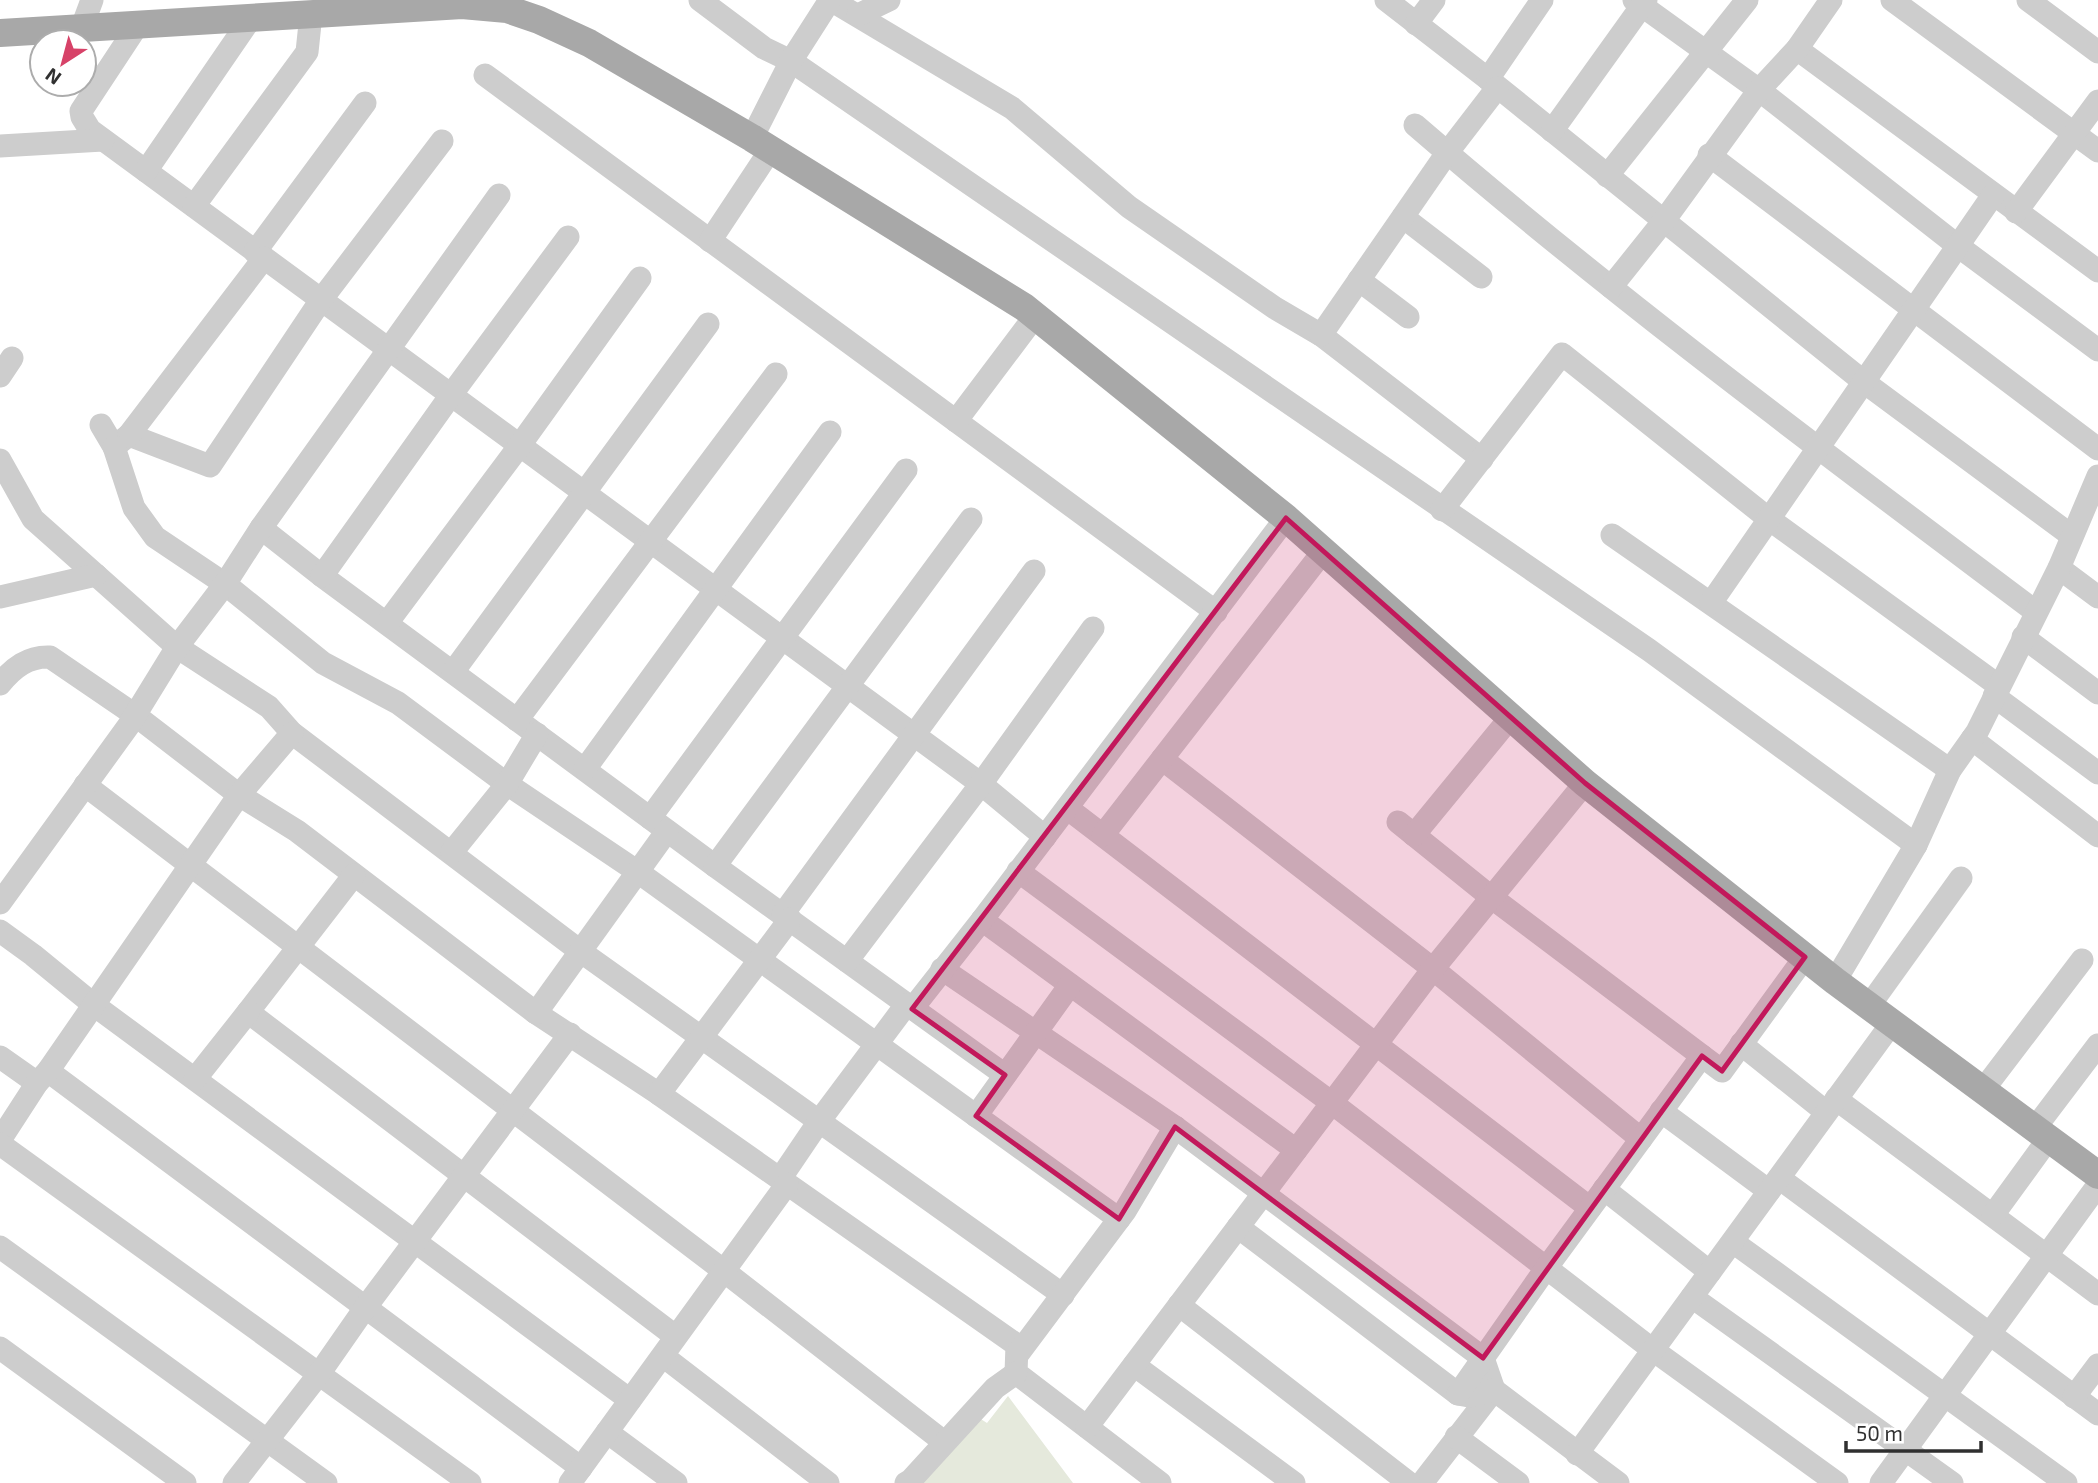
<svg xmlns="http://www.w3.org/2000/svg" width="2098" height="1483" font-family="'Exo 2',sans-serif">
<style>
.green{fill:#e5e9dc}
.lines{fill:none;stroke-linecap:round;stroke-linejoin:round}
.minor{stroke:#cdcdcd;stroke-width:23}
.major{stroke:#a8a8a8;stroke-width:28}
.marked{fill:#c2185b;fill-opacity:0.2;stroke:#c2185b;stroke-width:5;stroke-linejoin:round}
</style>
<rect width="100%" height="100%" fill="#fff"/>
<!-- green -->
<polygon class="green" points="1008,1396 1073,1483 920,1483 976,1416 987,1423"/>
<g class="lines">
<!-- minor -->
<g class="minor">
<polyline points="700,0 764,48 791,61 1649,650 1916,845"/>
<polyline points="831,0 1012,108 1129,207 1275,308 1321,335 1482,459"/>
<polyline points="1386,0 1488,79 1864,382 2072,536"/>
<polyline points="1634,0 1759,90 1958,246 2098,350"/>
<polyline points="1892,0 2098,151"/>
<polyline points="2028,0 2098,52"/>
<polyline points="858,15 889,0"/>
<polyline points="139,23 81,111 82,117 90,130 981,784 1045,837"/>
<polyline points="1416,24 1434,0"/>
<polyline points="82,27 92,0"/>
<polyline points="1797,49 2098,271"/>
<polyline points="485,75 1216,612"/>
<polyline points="1488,79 1542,0"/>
<path d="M1415,125C1614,297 1826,454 2036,612"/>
<polyline points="1552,131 1646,0"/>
<polyline points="752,138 791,61 830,0"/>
<polyline points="0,146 103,140"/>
<polyline points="1709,155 2098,449"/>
<polyline points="146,171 251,18"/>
<polyline points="1607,176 1747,0"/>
<polyline points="194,206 307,52 311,14"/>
<polyline points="2016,212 2098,101"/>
<polyline points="1403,217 1481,277"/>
<polyline points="710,241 771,149"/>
<polyline points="255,252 365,103"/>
<polyline points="1359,280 1408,317"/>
<polyline points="1611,287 1663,222 1759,90 1797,49 1831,0"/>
<polyline points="1321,335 1447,153 1497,88"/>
<polyline points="0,376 12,358"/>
<polyline points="956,421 1035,316"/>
<polyline points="101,425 114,447 129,435 210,466 321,300 442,141"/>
<polyline points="129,435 264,258"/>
<polyline points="114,447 134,508 155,537 225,584 323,663 398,703 507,784 638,872 1119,1219"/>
<polyline points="0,460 33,519 177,647 269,707 292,733 580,951 1063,1295"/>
<polyline points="1442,510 1562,354 1769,519 1999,686"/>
<polyline points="261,528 322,576 715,866 1005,1075"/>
<polyline points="1612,535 1950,770"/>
<polyline points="2059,568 2098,597"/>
<polyline points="322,576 451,395 568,237"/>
<polyline points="0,597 96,575"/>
<polyline points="1711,603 1993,195"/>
<polyline points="387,623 520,445 640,278"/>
<polyline points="2023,637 2098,693"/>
<polyline points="453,672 708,324"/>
<path d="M0,684C13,668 28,656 50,657L135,715L239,795L297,831L536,1013L659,1094L1017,1345L1016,1373L1160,1483"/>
<polyline points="1994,696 2098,773"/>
<polyline points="517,720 776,374"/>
<polyline points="1972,739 2098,836"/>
<polyline points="1162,759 1433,969 1641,1139"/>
<polyline points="585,769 830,432"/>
<polyline points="85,785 724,1271 944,1442"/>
<polyline points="1067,808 1590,1208"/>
<polyline points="650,818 906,470"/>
<polyline points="1398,822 1491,897 1722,1071 1805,957"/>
<polyline points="1103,835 1322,553"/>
<polyline points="1414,835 1510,718"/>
<polyline points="452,852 507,784 537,734"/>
<polyline points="715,866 971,519"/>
<polyline points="1018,871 1332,1103 1653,1350 1837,1483"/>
<polyline points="354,875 248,1012 675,1336"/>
<polyline points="0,903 129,725 177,647 225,584 261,528 499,195"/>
<polyline points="783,914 1034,571"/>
<polyline points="982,920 1296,1150"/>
<polyline points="0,931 33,955 94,1005 630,1400"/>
<polyline points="847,961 981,784 1093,628"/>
<polyline points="942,969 1175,1127 1483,1358 1494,1390 1422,1483"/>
<polyline points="1835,981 1916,845 1950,770 1977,732 2059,568 2098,476"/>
<polyline points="1869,1006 1961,878"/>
<polyline points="912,1009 982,920 1286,518"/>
<polyline points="536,1013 667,831"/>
<polyline points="1741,1044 1826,1112"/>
<polyline points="0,1057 37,1083"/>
<polyline points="48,1071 581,1468"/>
<polyline points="195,1079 248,1012"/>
<polyline points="1983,1090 2082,960"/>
<polyline points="659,1094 790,919"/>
<polyline points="1836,1099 2098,1294"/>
<polyline points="1661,1111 1769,1191"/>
<polyline points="976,1116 1070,985"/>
<polyline points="2035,1128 2098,1045"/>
<polyline points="0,1140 37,1083 48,1071 239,795 292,733"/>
<polyline points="0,1144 470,1483"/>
<polyline points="1779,1178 2098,1414"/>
<polyline points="780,1179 820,1120 906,1005"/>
<polyline points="1604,1189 1710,1272"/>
<polyline points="1993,1215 2049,1138"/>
<polyline points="1238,1227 1458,1394 1469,1396 1494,1390 1618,1483"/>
<polyline points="1733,1242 2066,1483"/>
<polyline points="0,1247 326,1483"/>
<polyline points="1692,1297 1952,1483"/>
<polyline points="1179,1305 1409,1483"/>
<polyline points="0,1348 185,1483"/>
<polyline points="1018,1354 1125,1211 1175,1127"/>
<polyline points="663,1356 828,1483"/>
<polyline points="1134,1365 1294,1483"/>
<polyline points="1458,1394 1547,1267 1702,1056"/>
<polyline points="2074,1397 2098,1365"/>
<polyline points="1087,1427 1433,969 1585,783"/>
<polyline points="607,1432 676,1483"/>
<polyline points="1456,1437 1518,1483"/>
<polyline points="1577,1454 1892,1023"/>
<polyline points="234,1483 319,1374 365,1308 570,1034"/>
<polyline points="570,1483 787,1184"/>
<polyline points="906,1483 911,1480 995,1388 1016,1373"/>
<polyline points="1881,1483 2098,1185"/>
</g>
<!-- major -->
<polyline class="major" points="0,33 462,5 507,9 539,20 589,43 752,138 1024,307 1286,518 1585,783 1835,981 2098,1175"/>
</g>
<!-- marked area -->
<path class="marked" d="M1286,518L1585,783L1805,957L1722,1071L1702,1056L1483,1358L1175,1127L1119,1219L976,1116L1005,1075L912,1009Z"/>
<!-- north arrow -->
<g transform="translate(63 63) rotate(216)"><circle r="33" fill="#ffffff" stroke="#acacac" stroke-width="2"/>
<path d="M0-5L12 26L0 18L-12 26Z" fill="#d74268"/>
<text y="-10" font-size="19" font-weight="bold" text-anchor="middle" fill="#303030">N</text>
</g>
<!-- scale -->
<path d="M1846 1441v10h135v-10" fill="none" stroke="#303030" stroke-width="3.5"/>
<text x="1856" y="1441" font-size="21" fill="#303030" stroke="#ffffff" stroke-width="5" paint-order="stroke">50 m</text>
</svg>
